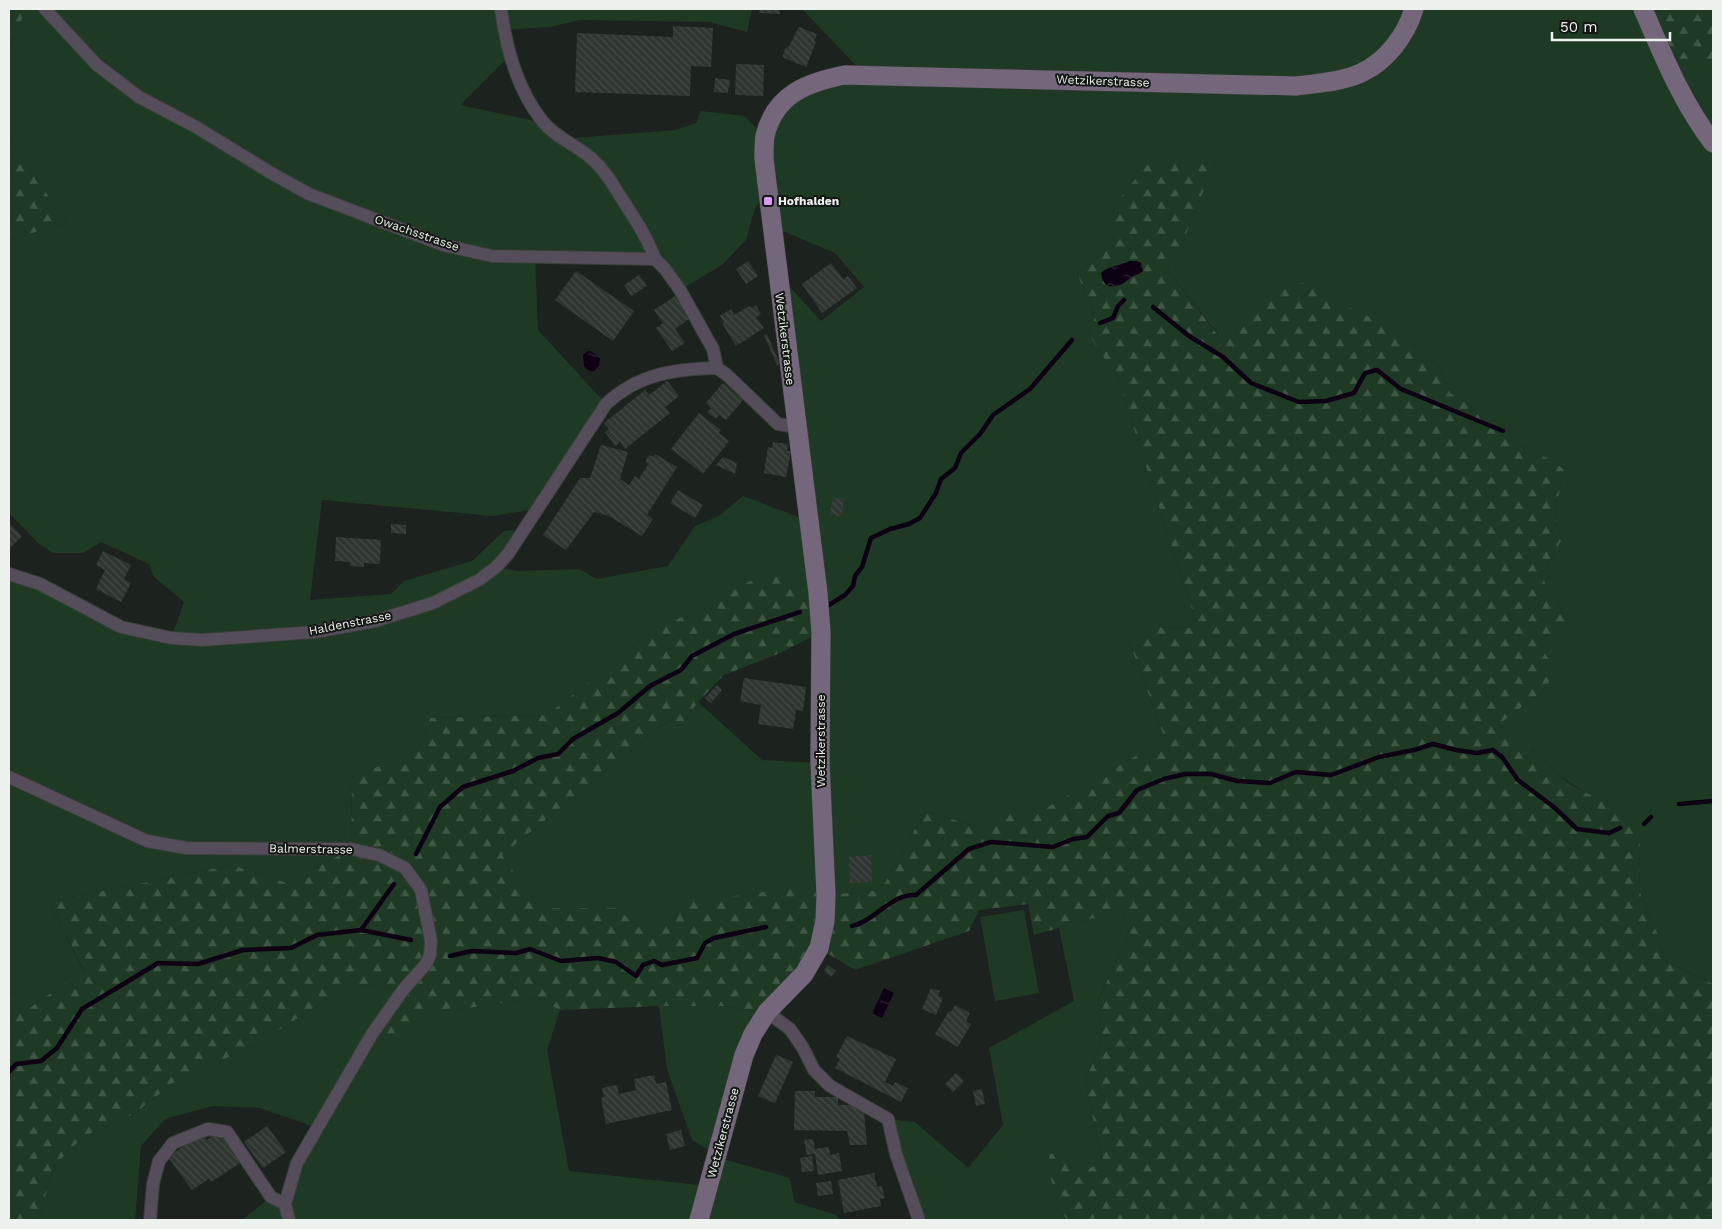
<svg xmlns="http://www.w3.org/2000/svg" width="1722" height="1229" font-family="'Work Sans',sans-serif">
<style>
.grass{fill:#1e3a25;fill-rule:evenodd}
.forest{fill:url(#forest-firs)}
.water{fill:url(#water-ripples)}
.lines{fill:none;stroke-linecap:round;stroke-linejoin:round}
.stream{stroke:#0d0113;stroke-width:4.5}
.building{fill:url(#building-back-hatch)}
.street-casing{stroke:#393f3a;stroke-width:14}
.secondary-casing{stroke:#393f3a;stroke-width:20}
.street{stroke:#564d5a;stroke-width:12}
.secondary{stroke:#74667b;stroke-width:19}
.poi-dot{fill:#da9af6;stroke:#131814;stroke-width:2}
.labels{text-anchor:middle;dominant-baseline:central;stroke-width:4;stroke-linejoin:round;paint-order:stroke}
.street-label{font-size:12px;fill:#eef2ee;stroke:#131814}
.poi-label{font-size:12px;font-weight:bold;fill:#eef2ee;stroke:#131814;text-anchor:start}
</style>
<defs>
<pattern id="forest-firs" width="22" height="20" patternUnits="userSpaceOnUse" patternTransform="scale(1.25)"><rect width="22" height="20" fill="#1e3a25"/><path d="M5 1l3.5 6h-7zM16 11l3.5 6h-7z" fill="#3f5745"/></pattern>
<pattern id="water-ripples" width="26" height="14" patternUnits="userSpaceOnUse" patternTransform="scale(1.25)"><rect width="26" height="14" fill="#0d0113"/><path d="M2 4q2-2 4 0t4 0M15 11q2-2 4 0t4 0" fill="none" stroke="#312636"/></pattern>
<pattern id="building-back-hatch" width="6" height="6" patternUnits="userSpaceOnUse" patternTransform="scale(1.25)"><rect width="6" height="6" fill="#2f3631"/><path d="M-1 5l2 2M0 0l6 6M5-1l2 2" fill="none" stroke="#434a45"/></pattern>
</defs>
<rect width="100%" height="100%" fill="#1c221d"/>
<!-- grass -->
<g class="grass">
<path d="M26,9H752L747,32L710,22L580,20L550,27L504,30L510,55L460,105L544,123L561,139L675,130L696,123L701,111L744,116L765,136L785,100L865,75L802,9H1643L1701,56L1713,71V984L1665,961L1657,933L1639,890L1640,838L1586,793L1559,775L1524,741L1498,725L1547,688L1542,649L1565,615L1541,576L1561,541L1555,513L1564,469L1540,454L1515,443L1492,418L1450,393L1441,369L1395,329L1341,304L1268,295L1219,335L1170,274L1216,160L1114,206L1113,245L1077,273L1095,317L1089,335L1118,379L1198,628L1147,627L1129,641L1165,739L1044,809H1005L978,827L925,811L881,890L826,895L692,902L648,934L616,908H539L502,855L669,720L683,722L698,702L762,760L820,763L821,632L649,634L547,715L430,718L417,751L352,777L351,849L287,883L232,865L49,902L84,971L28,1009L13,992L9,995V574L121,627L171,638L184,602L154,577L149,564L101,542L83,553H53L38,543L9,513V240L67,223L9,139V52ZM760,200L771,226L835,253L864,287L821,321L777,273L809,521L743,496L719,516L695,526L668,566L597,579L579,569L517,571L497,567L520,536L513,530L504,531L472,561L404,581L391,594L310,600L322,500L493,516L537,509L606,404L538,330L535,256L655,259L680,290L722,265L746,240L754,211Z"/>
<polygon points="1024,910 1039,993 995,1001 980,917"/>
<polygon points="1123,910 1128,937 1097,1001 1103,1039 1085,1081 1103,1164 1079,1172 1064,1148 1054,1206 1068,1220 919,1220 888,1119 915,1122 968,1168 1003,1125 989,1048 1074,1001 1059,928"/>
<polygon points="365,984 403,990 400,1033 426,1014 538,998 560,1010 547,1050 569,1171 708,1186 716,1157 790,1178 794,1202 837,1215 839,1220 242,1220 271,1197 285,1204 318,1128 260,1108 213,1106 165,1119 141,1146 135,1220 38,1220 54,1166 83,1137 134,1114 177,1080 256,1045 340,991"/>
<polygon points="659,1006 722,1006 767,1012 716,1155 692,1140 667,1069"/>
</g>
<!-- forest -->
<g class="forest">
<polygon points="9,9 26,9 9,52"/>
<polygon points="1643,9 1713,9 1713,71 1700,56 1669,69"/>
<polygon points="9,139 67,223 9,240"/>
<polygon points="1216,160 1170,274 1218,335 1268,295 1308,281 1330,287 1342,304 1395,329 1441,369 1450,393 1492,418 1515,443 1540,454 1564,469 1555,513 1561,541 1541,576 1565,615 1566,633 1542,649 1553,666 1547,688 1498,725 1524,741 1559,775 1570,784 1586,793 1630,811 1637,824 1640,838 1639,890 1657,933 1665,961 1713,984 1713,1220 1068,1220 1054,1206 1049,1155 1064,1148 1079,1171 1103,1164 1085,1081 1103,1039 1097,1002 1128,937 1123,910 1034,935 1028,904 979,910 969,931 855,970 819,948 767,1012 722,1006 659,1006 560,1010 538,998 426,1014 400,1033 372,1034 403,990 365,984 340,991 256,1045 177,1080 134,1114 83,1137 54,1166 38,1220 9,1220 9,995 13,992 28,1009 84,970 49,902 232,865 287,883 351,849 352,777 417,751 430,718 547,715 649,634 771,570 818,593 821,632 780,653 724,675 698,702 683,722 669,720 502,855 539,908 616,908 648,934 692,902 792,888 826,895 881,890 925,811 978,827 1005,809 1044,809 1165,739 1129,641 1147,627 1198,628 1118,379 1089,335 1095,317 1077,273 1113,245 1114,206 1149,162"/>
</g>
<!-- water -->
<g class="water">
<path d="M1130,261H1137L1141,263L1143,271C1139,275 1133,275 1129,279C1119,288 1103,292 1101,273C1109,265 1120,266 1130,261Z"/>
<polygon points="588,351 591,351 600,359 599,366 594,371 590,372 584,366 583,355"/>
<polygon points="884,988 894,993 882,1018 872,1013"/>
</g>
<g class="lines">
<!-- stream -->
<g class="stream">
<polyline points="1153,307 1189,336 1223,357 1251,383 1299,402 1326,401 1354,393 1365,373 1377,370 1401,389 1503,431"/>
<polyline points="1100,323 1113,318 1118,306 1124,300"/>
<polyline points="829,605 845,595 853,586 855,576 862,567 871,538 890,529 909,524 920,518 936,493 941,479 955,468 961,453 980,434 993,415 1030,389 1072,340"/>
<polyline points="1679,804 1713,801"/>
<polyline points="1644,824 1651,817"/>
<polyline points="416,854 440,807 463,787 513,771 538,758 558,754 573,739 618,713 650,686 681,670 692,656 734,634 800,612"/>
<path d="M852,926C875,921 892,893 916,895L969,849L991,842L1053,847L1073,839L1087,837L1108,816L1119,813L1137,790L1164,779L1185,774H1211L1237,781L1270,783L1296,772L1331,775L1379,757L1414,750L1433,744L1456,750L1477,753L1493,750L1502,757L1518,780L1555,808L1577,829L1609,833L1620,828"/>
<polyline points="361,930 411,940"/>
<polyline points="450,956 472,951 516,953 530,949 561,961 598,958 616,962 636,976 643,965 654,961 662,965 697,958 705,943 714,938 766,927"/>
<polyline points="9,1072 16,1064 41,1061 57,1048 82,1009 158,963 198,964 243,950 291,948 317,935 361,930 394,884"/>
</g>
</g>
<!-- building -->
<g class="building">
<polygon points="760,9 780,9 780,14 759,13"/>
<polygon points="673,26 713,28 711,67 691,66 690,96 575,92 577,33 673,37"/>
<polygon points="799,27 817,34 814,41 816,42 806,67 782,57 786,47 788,48"/>
<polygon points="736,64 764,65 763,96 735,95"/>
<polygon points="715,78 730,80 728,93 714,92"/>
<polygon points="748,261 758,276 746,284 736,269"/>
<polygon points="831,263 843,279 848,276 857,288 822,313 802,284"/>
<polygon points="576,271 634,311 613,341 555,300"/>
<polygon points="639,275 647,286 631,296 624,285"/>
<polygon points="675,296 689,319 675,329 685,343 672,351 656,328 663,323 654,310"/>
<polygon points="756,305 761,314 756,317 764,328 736,346 722,323 724,322 720,316 731,309 734,315 749,306 751,308"/>
<polygon points="767,334 780,364 777,365 764,335"/>
<polygon points="667,381 679,396 665,407 670,413 625,449 620,442 615,446 605,432 609,429 604,423 645,390 649,395"/>
<polygon points="723,383 743,400 726,420 719,415 716,419 707,412 711,408 706,403"/>
<polygon points="699,413 721,430 719,433 729,441 703,474 671,449"/>
<polygon points="773,442 788,444 787,451 791,451 786,477 764,473 768,447 772,448"/>
<polygon points="601,445 628,452 620,479 629,485 635,476 639,479 648,464 645,462 649,455 653,457 655,454 677,467 647,515 653,519 642,536 609,516 594,512 566,550 543,535 580,478 590,478"/>
<polygon points="723,457 737,463 735,474 716,465"/>
<polygon points="678,490 703,505 695,518 670,503"/>
<polygon points="833,498 844,499 842,516 830,515"/>
<polygon points="9,523 22,536 9,549"/>
<polygon points="391,524 406,525 406,534 391,533"/>
<polygon points="336,537 381,540 380,564 364,563 364,567 350,566 350,562 335,561"/>
<polygon points="103,551 131,565 124,579 131,583 121,602 96,589 105,570 96,565"/>
<polygon points="744,678 806,687 803,711 796,710 793,729 758,724 761,705 740,701"/>
<polygon points="717,685 722,690 711,703 705,698"/>
<polygon points="871,855 872,882 850,883 849,857"/>
<polygon points="828,965 836,971 831,977 824,971"/>
<polygon points="931,988 940,991 938,996 943,998 936,1015 922,1009"/>
<polygon points="955,1005 970,1013 966,1021 971,1024 958,1047 935,1034 949,1011 951,1012"/>
<polygon points="847,1036 896,1059 885,1082 893,1086 895,1082 908,1088 901,1102 835,1068 840,1059 836,1057"/>
<polygon points="776,1055 793,1062 775,1103 758,1096"/>
<polygon points="956,1073 964,1081 953,1092 945,1084"/>
<polygon points="654,1075 656,1084 666,1082 672,1110 606,1124 601,1098 604,1097 602,1088 617,1085 619,1094 636,1090 634,1079"/>
<polygon points="982,1089 985,1104 976,1106 973,1091"/>
<polygon points="795,1091 815,1091 815,1097 838,1097 838,1105 849,1105 864,1112 867,1145 850,1145 847,1131 794,1130"/>
<polygon points="267,1126 286,1152 263,1168 244,1142"/>
<polygon points="681,1130 685,1146 670,1150 666,1134"/>
<polygon points="219,1132 240,1163 211,1182 209,1179 192,1190 168,1157 203,1133 207,1140"/>
<polygon points="813,1139 815,1149 829,1147 830,1155 839,1153 842,1171 818,1175 815,1154 807,1155 804,1140"/>
<polygon points="812,1156 814,1171 802,1172 800,1158"/>
<polygon points="874,1173 877,1187 882,1186 885,1198 880,1199 881,1206 844,1213 838,1180"/>
<polygon points="831,1181 833,1194 818,1196 816,1183"/>
</g>
<g class="lines">
<defs>
<g id="street">
<polyline points="45,9 97,65 139,97 196,127 271,173 309,194 443,245 492,256 655,259 665,269 680,290 713,349 717,368 727,375 778,424 797,427"/>
<path d="M501,9C506,48 518,91 543,122C557,139 577,145 592,159C605,170 613,185 622,199C635,219 647,237 655,259"/>
<path d="M9,574L40,584L121,627L171,638L202,640L315,632L375,621L433,603L479,580L496,567L508,554L606,404C638,374 674,369 717,368"/>
<polyline points="9,777 147,841 186,848 351,849 379,855 405,868 421,890 431,941 430,955 426,964 403,990 372,1034 297,1163 285,1204 289,1220"/>
<polyline points="767,1012 790,1029 803,1048 814,1070 830,1086 888,1119 896,1154 919,1220"/>
<polyline points="150,1220 153,1184 159,1161 173,1143 208,1129 227,1132 271,1197 285,1204"/>
</g>
<g id="secondary">
<path d="M1643,9C1663,55 1682,103 1713,143"/>
<path d="M699,1220L744,1055L753,1034L767,1012L804,974L819,948L825,921L826,895L820,763L821,632L818,593L764,159C764,152 764,143 765,136C775,94 808,82 845,75L1296,86C1318,83 1341,82 1361,73C1387,61 1406,35 1414,9"/>
</g>
</defs>
<!-- street casing -->
<use href="#street" class="street-casing"/>
<!-- secondary casing -->
<use href="#secondary" class="secondary-casing"/>
<!-- street -->
<use href="#street" class="street"/>
<!-- secondary -->
<use href="#secondary" class="secondary"/>
</g>
<!-- markers -->
<rect class="poi-dot" x="763" y="196" width="10" height="10" rx="2.5"/>
<g class="labels">
<!-- street labels -->
<g class="street-label">
<text transform="translate(1103 81) rotate(2)">Wetzikerstrasse</text>
<text transform="translate(417 233) rotate(19)">Owachsstrasse</text>
<text transform="translate(785 339) rotate(83)">Wetzikerstrasse</text>
<text transform="translate(350 623) rotate(-11)">Haldenstrasse</text>
<text transform="translate(821 741) rotate(-90)">Wetzikerstrasse</text>
<text transform="translate(311 849) rotate(1)">Balmerstrasse</text>
<text transform="translate(723 1133) rotate(-75)">Wetzikerstrasse</text>
</g>
<!-- poi labels -->
<g class="poi-label">
<text x="778" y="201">Hofhalden</text>
</g>
</g>
<!-- border -->
<rect width="1722" height="1229" fill="none" stroke="#eef2ee" stroke-width="20"/>
<!-- scale -->
<path d="M1552 32v8h118v-8" fill="none" stroke="#eef2ee" stroke-width="2.5"/>
<text x="1560" y="32" font-size="15" fill="#eef2ee" stroke="#131814" stroke-width="4" paint-order="stroke">50 m</text>
</svg>
